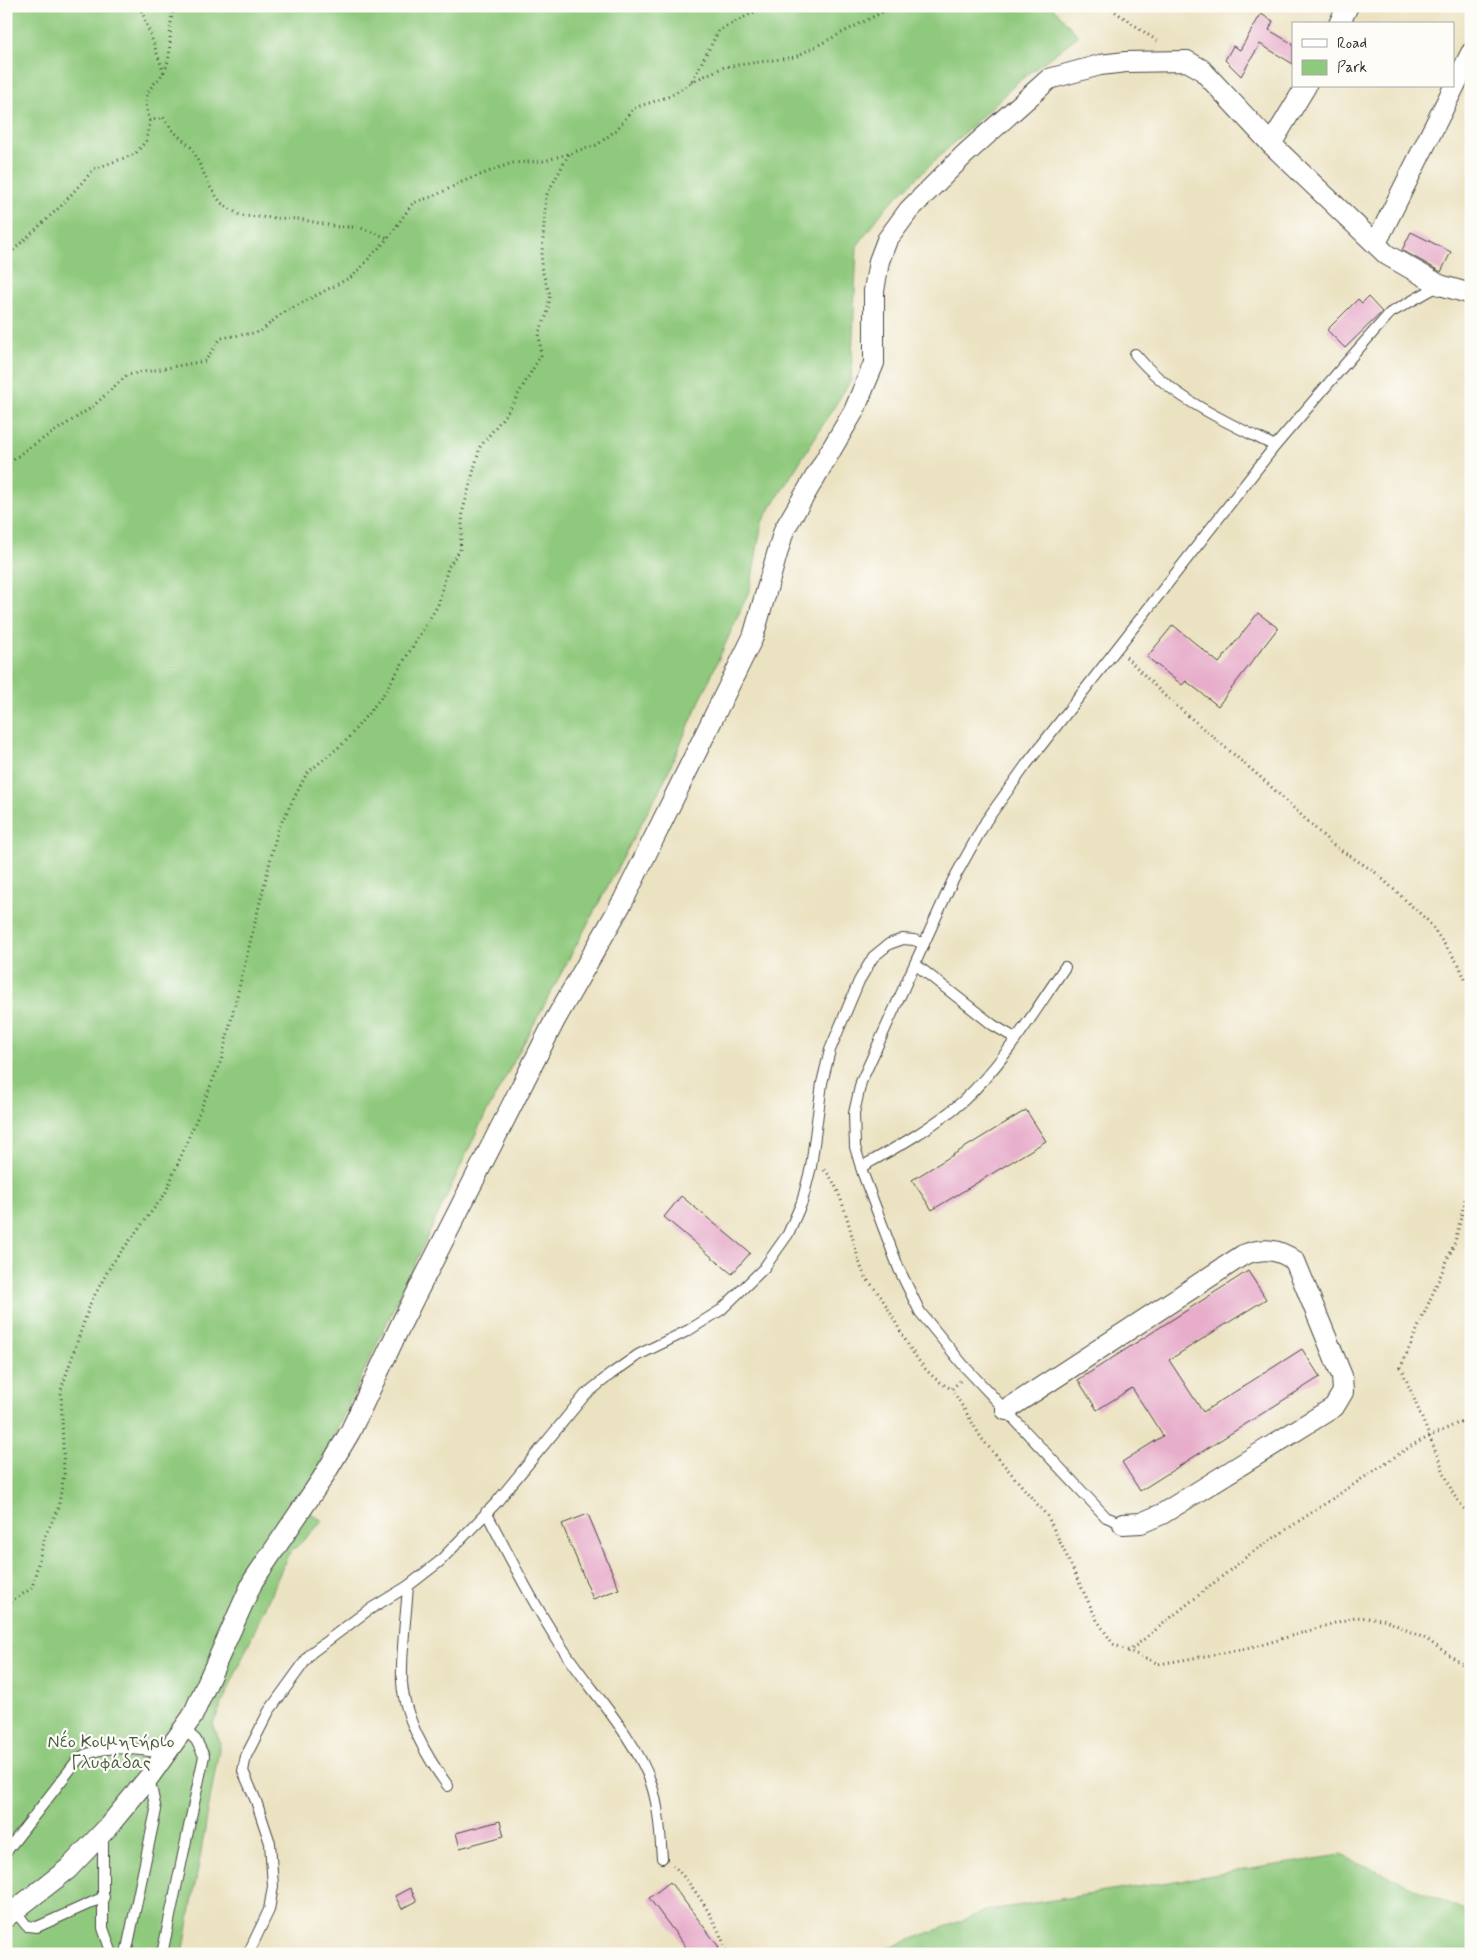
<svg xmlns="http://www.w3.org/2000/svg" width="1477" height="1960" font-family="Mynerve,sans-serif">
<style>
.green{fill:#8fc97d;stroke:#5d7a54}
.building{fill:#e7adcb}
.lines{fill:none;stroke-linecap:round;stroke-linejoin:round}
.lane-casing{stroke:#484642;stroke-width:12}
.street-casing{stroke:#484642;stroke-width:22}
.path{stroke:#484642;stroke-width:3;stroke-dasharray:1 4;stroke-linecap:butt}
.lane{stroke:#fff;stroke-width:10}
.street{stroke:#fff;stroke-width:20}
.labels{text-anchor:middle;dominant-baseline:central;stroke-width:4.5;stroke-linejoin:round;paint-order:stroke}
.park-label{font-size:18px;fill:#495a44;stroke:#fdfcf7}
</style>
<rect width="100%" height="100%" fill="#fdfcf7"/>
<filter id="ink" filterUnits="userSpaceOnUse"><feTurbulence type="fractalNoise" baseFrequency=".02" numOctaves="2"/><feDisplacementMap in="SourceGraphic" scale="10" xChannelSelector="R" yChannelSelector="G"/><feConvolveMatrix kernelMatrix="1 2 1 2 8 2 1 2 1" color-interpolation-filters="sRGB"/></filter>
<filter id="wash" filterUnits="userSpaceOnUse"><feTurbulence type="fractalNoise" baseFrequency=".0096" numOctaves="4" result="noise"/><feDisplacementMap in="SourceGraphic" scale="20" xChannelSelector="R" yChannelSelector="G"/><feGaussianBlur stdDeviation="1.12" result="paint"/><feColorMatrix in="noise" values="0 0 0 0 0 0 0 0 0 0 0 0 0 0 0 0 0 1.4 0 .05"/><feComposite in="paint" operator="in"/></filter>
<g filter="url(#wash)">
<rect width="100%" height="100%" fill="#ebe2c1"/>
<!-- green -->
<g class="green">
<polygon points="6,6 1052,6 1078,36 1019,81 886,207 857,246 851,380 762,522 750,589 663,783 481,1123 303,1501 313,1515 323,1521 288,1555 213,1724 220,1743 183,1954 6,1954"/>
<polygon points="1341,1855 1471,1913 1471,1954 872,1954 990,1910"/>
</g>
<g id="blocks">
<!-- building -->
<g class="building">
<polygon points="1261,14 1273,21 1269,30 1293,44 1293,64 1260,44 1241,76 1225,60 1233,46 1240,50"/>
<polygon points="1411,232 1451,252 1441,272 1402,250"/>
<polygon points="1368,297 1382,312 1345,348 1327,330 1358,299 1362,303"/>
<polygon points="1258,613 1278,628 1218,706 1186,681 1182,685 1147,657 1173,625 1219,663"/>
<polygon points="1026,1110 1046,1141 932,1210 912,1180"/>
<polygon points="681,1196 750,1253 732,1274 664,1217"/>
<polygon points="1248,1271 1266,1299 1169,1360 1203,1412 1302,1349 1320,1377 1140,1491 1122,1462 1163,1436 1132,1388 1097,1410 1078,1380"/>
<polygon points="588,1514 619,1589 593,1599 562,1524"/>
<polygon points="500,1821 504,1836 460,1848 456,1833"/>
<polygon points="670,1882 719,1947 710,1954 691,1954 649,1898"/>
<polygon points="410,1888 417,1901 402,1909 395,1896"/>
</g>
</g>
</g>
<g filter="url(#ink)">
<use href="#blocks" fill-opacity="0" stroke="#484642" stroke-width="1"/>
<g class="lines">
<defs>
<g id="lane">
<path d="M1135,354C1171,398 1225,421 1275,446"/>
<polyline points="915,964 993,1025 1015,1038"/>
<path d="M861,1167C896,1148 933,1127 963,1101C1004,1063 1034,1012 1065,967"/>
<path d="M486,1512C510,1558 533,1603 561,1646C587,1686 636,1738 651,1783C659,1807 660,1832 662,1858"/>
<polyline points="1123,1524 1106,1517 964,1366 920,1312 899,1269 863,1174 855,1147 854,1113 861,1082 952,882 986,821 1026,765 1275,446 1346,363 1390,313 1440,285"/>
<path d="M408,1586C406,1618 401,1650 402,1682C404,1717 427,1758 448,1786"/>
<polyline points="103,1834 103,1928 112,1954"/>
<path d="M6,1852L79,1758C106,1742 135,1750 165,1753"/>
<polyline points="14,1910 27,1926 37,1927 104,1897"/>
<polyline points="126,1954 156,1810 149,1777"/>
<polyline points="162,1954 204,1756 196,1740 184,1729"/>
<polyline points="248,1954 269,1910 273,1886 270,1843 256,1801 243,1771 246,1756 269,1711 311,1653 367,1611 408,1586 439,1562 496,1503 585,1395 611,1374 638,1355 689,1330 721,1310 764,1268 788,1234 802,1202 811,1167 822,1083 830,1050 859,981 873,957 889,944 903,939 914,940 924,944"/>
</g>
<g id="street">
<polyline points="1339,24 1348,6"/>
<polyline points="1271,144 1306,86"/>
<polyline points="1376,243 1471,53"/>
<path d="M1006,1410L1243,1255C1262,1248 1278,1248 1295,1261L1342,1376L1343,1392L1334,1407L1162,1514L1141,1523L1123,1524"/>
<polyline points="6,1917 68,1869 107,1828 149,1777 192,1717 253,1581 322,1479 350,1432 402,1322 555,1020 623,901 753,637 784,530 854,411 874,363 874,291 879,261 887,240 909,210 964,155 1049,79 1100,65 1126,62 1187,61 1201,69 1271,144 1387,255 1440,285 1471,294"/>
</g>
</defs>
<!-- lane casing -->
<use href="#lane" class="lane-casing"/>
<!-- street casing -->
<use href="#street" class="street-casing"/>
<!-- path -->
<g class="path">
<polyline points="140,6 164,73"/>
<polyline points="1107,6 1160,43"/>
<polyline points="691,82 724,67 795,57 894,6"/>
<path d="M150,121C136,80 165,88 169,56C171,39 169,23 174,6"/>
<polyline points="6,257 61,206 94,169 135,154 146,141 150,121 163,117 174,132 192,148 210,187 221,203 241,216 299,219 338,227 358,227 388,238"/>
<polyline points="6,466 24,451 91,408 127,375 205,361 221,338 260,332 281,314 353,276 388,238 413,203 434,196 464,181 512,163 544,161 597,145 616,130 634,108 670,96 691,83 719,30 766,6"/>
<polyline points="1126,657 1165,696 1266,782 1334,846 1375,872 1428,921 1459,965 1471,994"/>
<path d="M824,1170C843,1185 853,1248 863,1272C867,1281 876,1289 881,1297C901,1328 916,1373 952,1389"/>
<polyline points="1471,1175 1455,1242 1401,1367 1453,1494 1471,1518"/>
<polyline points="960,1381 952,1389 982,1439 1048,1517 1097,1620 1113,1644 1159,1664 1251,1648 1355,1617 1383,1619 1426,1639 1471,1670"/>
<polyline points="6,1605 32,1588 45,1536 58,1509 64,1474 61,1390 90,1304 111,1265 165,1194 221,1061 278,829 307,773 345,742 383,695 438,605 448,567 460,550 463,510 480,447 509,410 541,355 539,332 547,315 550,295 541,267 546,196 569,154"/>
<polyline points="1128,1652 1250,1554 1414,1444 1471,1417"/>
<path d="M673,1865C695,1887 719,1924 727,1954"/>
</g>
<!-- lane -->
<use href="#lane" class="lane"/>
<!-- street -->
<use href="#street" class="street"/>
</g>
</g>
<g class="labels">
<!-- park labels -->
<g class="park-label">
<text x="111" y="1742">Νέο Κοιμητήριο<tspan x="111" dy="21">Γλυφάδας</tspan></text>
</g>
</g>
<!-- margin -->
<rect width="1477" height="1960" fill="none" stroke="#fdfcf7" stroke-width="25"/>
<!-- legend -->
<rect x="1292" y="22" width="162" height="65" fill="#fdfcf7" stroke="#a9a8a5"/>
<rect x="1302" y="39" width="25" height="8" fill="#ffffff" stroke="#a9a8a5"/>
<text x="1337" y="48" font-size="15" fill="#2b2b2b">Road</text>
<rect x="1302" y="60" width="25" height="15" fill="#8fc97d" stroke="#a9a8a5"/>
<text x="1337" y="72" font-size="15" fill="#2b2b2b">Park</text>
</svg>
